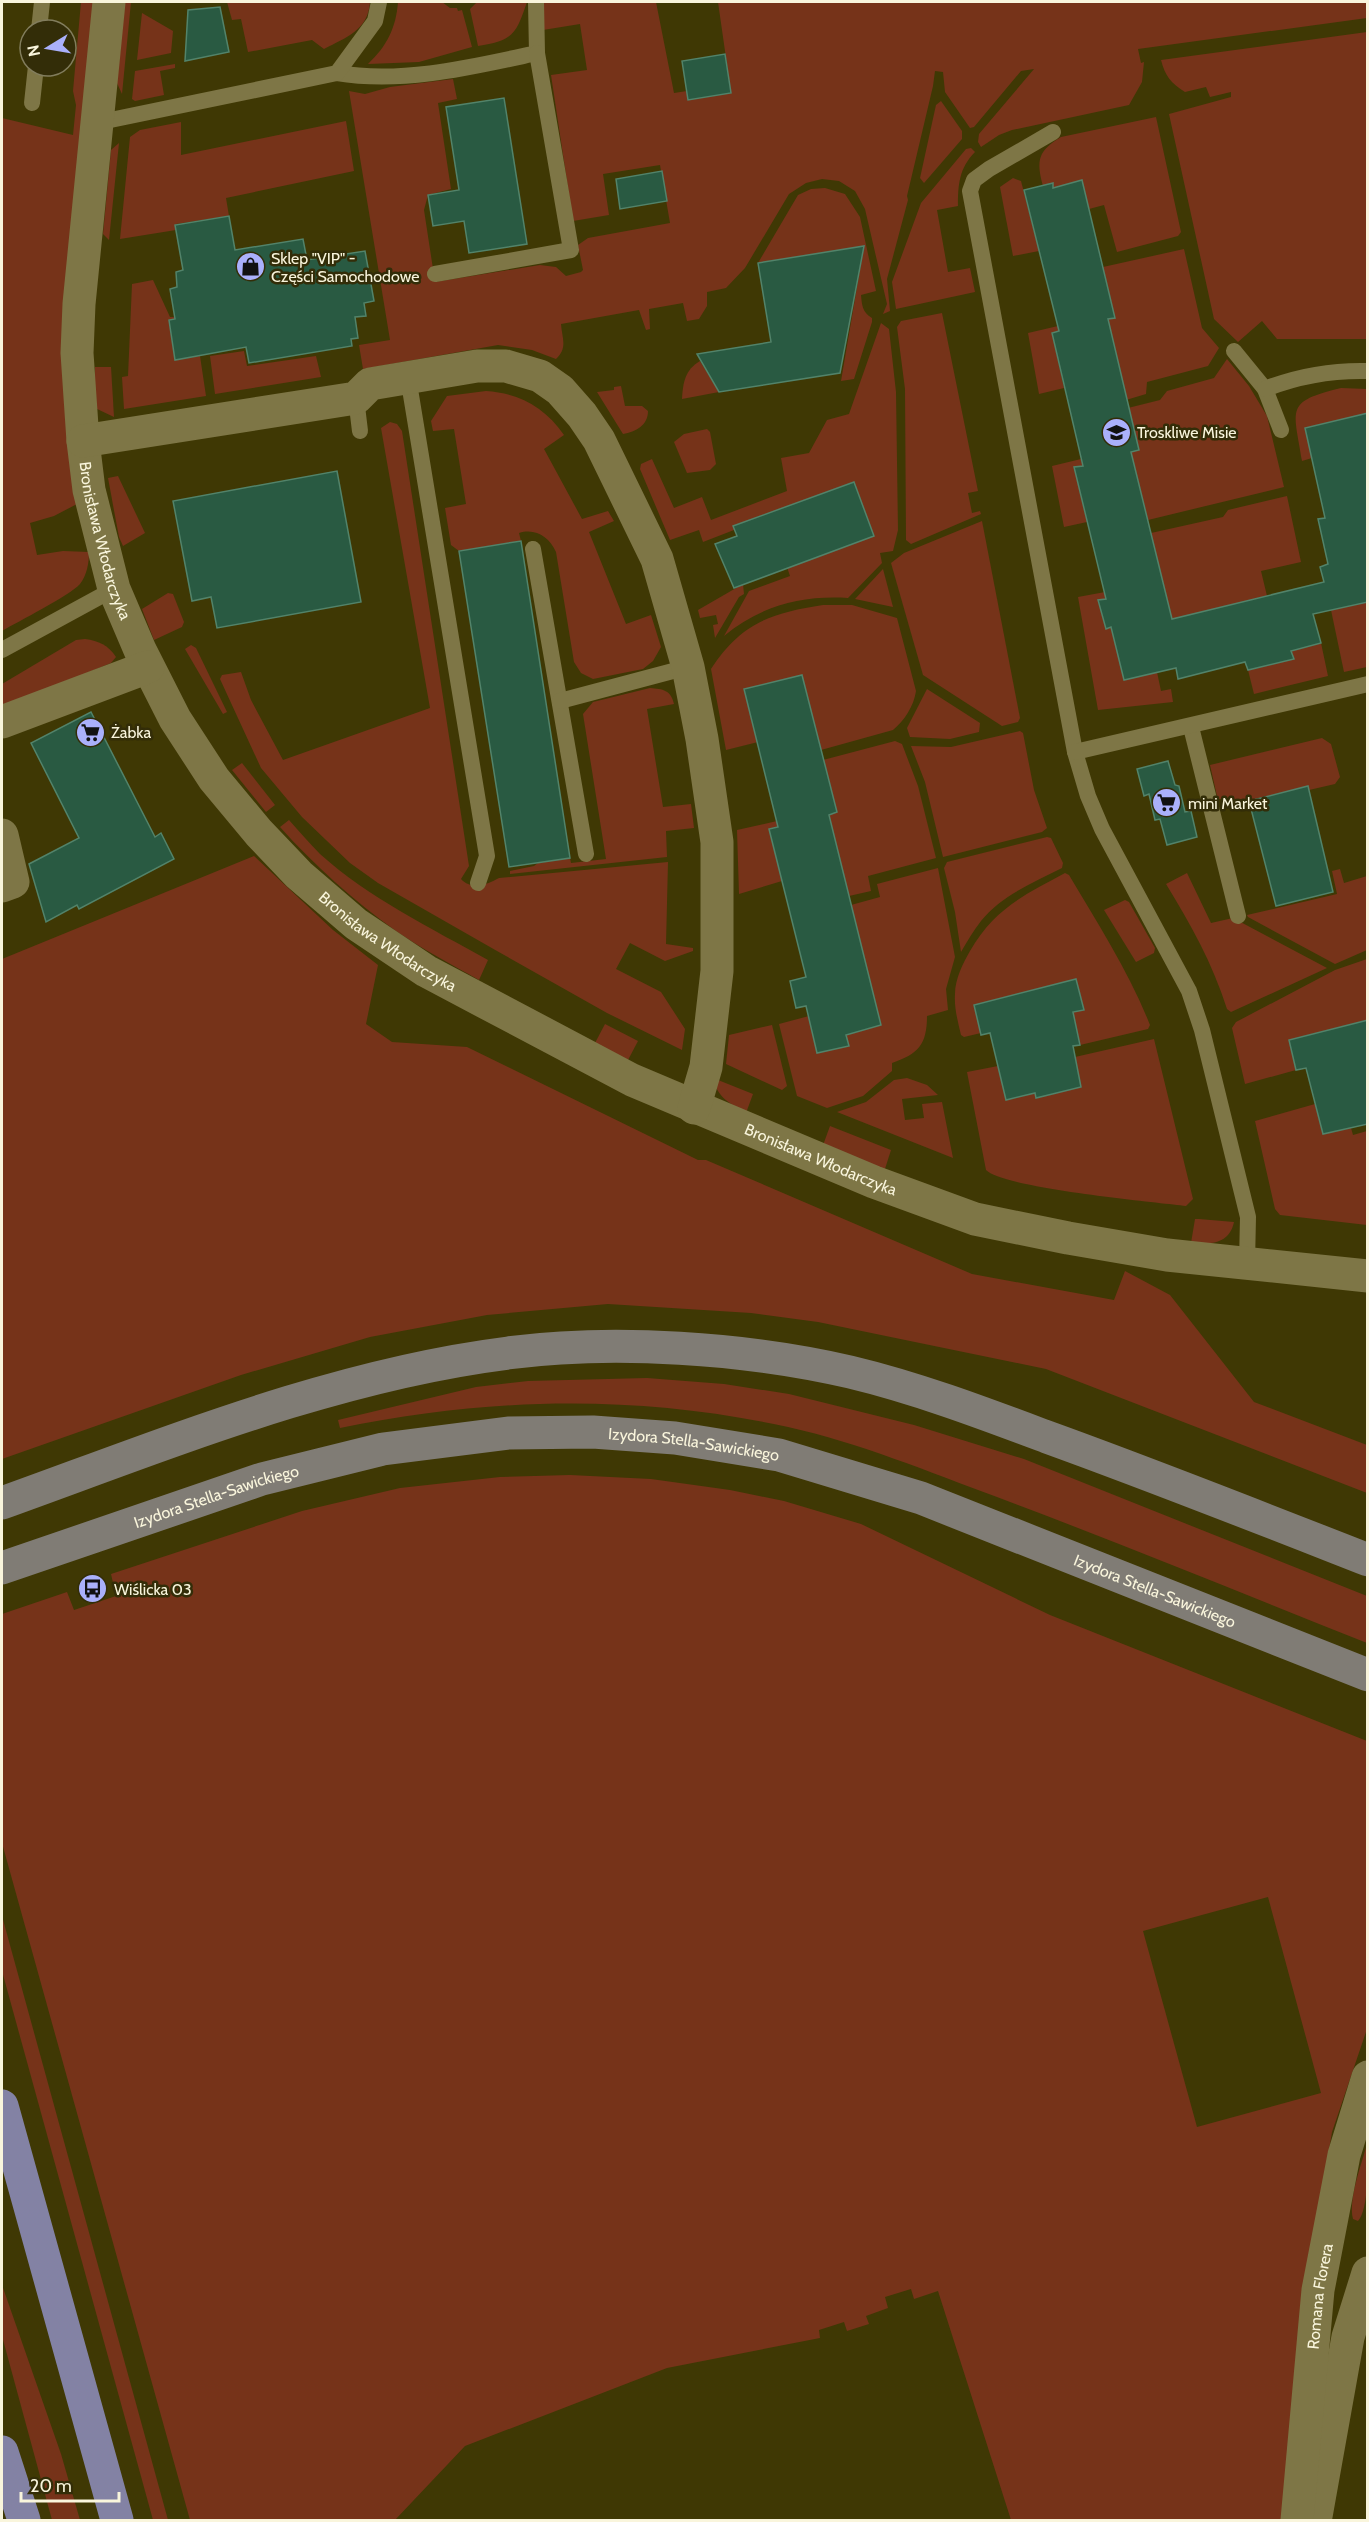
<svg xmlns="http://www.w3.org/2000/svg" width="1369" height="2522" font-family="Cabin,sans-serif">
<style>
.green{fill:#763319;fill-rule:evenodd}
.building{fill:#295a42;stroke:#52836a;stroke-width:1.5}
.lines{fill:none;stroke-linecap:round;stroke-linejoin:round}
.lane{stroke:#7e7646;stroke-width:16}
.street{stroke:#7e7646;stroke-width:33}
.secondary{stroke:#807c75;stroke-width:33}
.primary{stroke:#8382a4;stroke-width:33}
.labels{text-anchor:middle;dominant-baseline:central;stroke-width:5;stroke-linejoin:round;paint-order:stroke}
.poi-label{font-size:16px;fill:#f9f5dc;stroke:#332d08;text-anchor:start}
.street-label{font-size:16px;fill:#f9f5dc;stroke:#332d08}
</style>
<rect width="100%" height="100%" fill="#3f3804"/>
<!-- green -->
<g class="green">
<path d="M81,2H94L77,504L54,516L30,523L37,555L63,551L89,552C89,563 87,575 80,584C69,596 19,621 2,631V118L73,135L76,105L73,91Z"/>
<polygon points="125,2 131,2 122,94 117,83"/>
<path d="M227,2H370C368,30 347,37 324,49L312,40L248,52L241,19L232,20Z"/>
<path d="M398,2H442L450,8H457L458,11L462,10L472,47L419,62L368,64C387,46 396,28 398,2Z"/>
<path d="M477,2H527C516,34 514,40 478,46L470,9Z"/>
<path d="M544,2H656L674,93L687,91L688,100L731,93L718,2H1367V18L1138,49L1141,63L1144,62L1142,82L1129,105L1012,130L999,135L981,147L978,142L979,134L1034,69L1021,71L974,127L970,128L945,92L943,72L935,71L933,86L907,196L908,200L887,279L890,311L883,314L887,304L865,209L855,191L839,181L822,179L806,183L789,194L745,268L726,288L707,292V306L699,319L687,321L683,303L649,309L650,329L646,330L639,310L561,324C562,338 568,348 556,359L532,350L498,345L363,369L359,345L390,340L349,91L365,94L390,87L453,79L457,99L438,103L451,189L428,195L424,210L435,282L540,265L556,267L566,276L581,272L583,270L578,245L588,238L670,223L660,165L603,174L609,215L573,221L551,75L587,70L580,24L543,30Z"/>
<polygon points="142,13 173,31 171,53 137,60"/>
<path d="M1367,32V339H1277L1262,321L1238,342L1214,319L1169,114L1231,97V92L1210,97L1206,87L1185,92C1171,83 1165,76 1161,60Z"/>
<polygon points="175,64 175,68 160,71 164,95 135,101 132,99 135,71"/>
<polygon points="941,101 962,131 962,139 924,183 920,178 936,105"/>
<path d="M1156,117L1181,232L1178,236L1117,252L1104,205L1089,209L1082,180L1053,188L1052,183L1043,186C1036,160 1038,151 1061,137Z"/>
<polygon points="346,121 354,171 226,198 229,216 176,224 176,230 120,239 130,137 140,130 181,122 181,155"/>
<polygon points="119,143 109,240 103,234 111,150"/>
<path d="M971,148L975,152C959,168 958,185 958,206L937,210L948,272L970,268L975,292L896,309L892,282L921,203L966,149Z"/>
<polygon points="1013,178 1021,181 1039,251 1013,256 1000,187"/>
<path d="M825,188L845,194L860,217L876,291L861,295C862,305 862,312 872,318V322L854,379L841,381L864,246L758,263L798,195L811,189Z"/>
<polygon points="1184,249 1202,328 1219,348 1208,366 1147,382 1146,394 1126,400 1108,319 1115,318 1103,267"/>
<polygon points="153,280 170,317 175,317 175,319 169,321 175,360 200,356 206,396 124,409 122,377 128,376 132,284"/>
<polygon points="942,313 978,491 968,493 972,513 980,511 981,514 911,544 906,540 905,389 897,327 901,321"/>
<path d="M881,323L889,329L896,392L898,530L893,551L880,553L882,563L848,598C802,595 760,606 724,636L749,591L790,576L787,567L874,536L854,482L734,526V530L703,542L699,530L670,540L640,469L641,464L652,459L674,508L702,497L711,520L787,491L781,458L809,453L827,420L849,414Z"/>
<polygon points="1058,326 1059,331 1052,333 1064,388 1039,394 1028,333"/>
<polygon points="244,351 247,366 316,356 321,377 215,394 210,356"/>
<polygon points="1227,359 1249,386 1267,416 1284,487 1148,520 1131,452 1139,449 1128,408 1160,400 1167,391 1214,378"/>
<path d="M700,361L719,392L682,399C683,382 685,370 700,361Z"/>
<polygon points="95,367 111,367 114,417 95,408"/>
<path d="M621,386L625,406H642L648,411C648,425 636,432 623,434L597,392L614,390V387Z"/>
<path d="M1341,388L1367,389V425L1364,414L1306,428L1312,458L1302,461C1294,408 1284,402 1341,388Z"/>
<path d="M486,391C518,393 545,407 564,435L544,449L582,519L608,511L614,521L589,532L626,624L651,615L661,647L653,661L643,669L593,679L581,673L574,662L556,552C549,537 536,528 519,533L521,541L459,551L451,545L445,508L466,504L454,429L433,431L431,421L447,396Z"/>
<path d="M390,422L397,424L402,431L469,866L461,879C472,891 488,884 499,878L668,862L666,944L693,948V951L665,961L630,943L616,969L661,992L685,1029L682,1050L607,1013L497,951L378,883L350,863L302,817L261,768L220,679L222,675L241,672L251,700L283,760L430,708L381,428Z"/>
<polygon points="707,429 710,432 716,464 710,470 687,473 674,442 684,434"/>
<polygon points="1081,459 1083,466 1074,467 1087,522 1064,527 1052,466"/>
<polygon points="118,476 145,533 123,546 119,537 108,478"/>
<polygon points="1287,496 1301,562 1261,571 1267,596 1156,623 1163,583 1151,533 1223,517 1228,510"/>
<polygon points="982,521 1020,718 1018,722 1002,726 923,675 891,563 904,553"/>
<polygon points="883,569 893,607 855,599"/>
<polygon points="743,584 744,594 739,597 715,638 713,625 718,624 716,615 700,618 698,610"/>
<polygon points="1105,592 1107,599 1098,601 1106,629 1119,625 1124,680 1157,672 1161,691 1171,689 1173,702 1098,710 1078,597"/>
<polygon points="168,593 173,594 184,622 182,627 154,640 142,609"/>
<polygon points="1367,602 1367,667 1344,672 1331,610"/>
<path d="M823,605H852L897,618L916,691C914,706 904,721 893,730L821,750L802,675L745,689L758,742L726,750L711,669C741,623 771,613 823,605Z"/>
<path d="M85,639C99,641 108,645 116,657L111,663L2,708V684L76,640Z"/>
<polygon points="1321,643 1328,676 1254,694 1248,670 1294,659 1291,651"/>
<polygon points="191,645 196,648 227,712 223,714 185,649"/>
<path d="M650,688C663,689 671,690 674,704L647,709L663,807L691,804L694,828L666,831L667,857L510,874V871L534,866L538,863L570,858L571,863L606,859L583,714L593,702Z"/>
<polygon points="927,689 980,723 979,732 950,739 910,737 907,728"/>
<polygon points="1020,731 1023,733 1034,790 1047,828 1042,832 943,857 925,782 911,746 951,747"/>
<polygon points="1322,738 1331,744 1340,777 1335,784 1309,790 1307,787 1246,801 1219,799 1217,796 1210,765"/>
<polygon points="895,741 902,744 918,786 936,858 868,876 871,891 849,896 829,815 836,812 823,760"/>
<polygon points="242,763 275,805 266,812 232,770"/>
<path d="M289,820C299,831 309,843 320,854C369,898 431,928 488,960L479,980C451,964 422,949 396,931C353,900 315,866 280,827Z"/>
<polygon points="777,821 778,827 769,829 782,881 739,894 737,830"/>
<path d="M1047,837L1051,838L1063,863L1062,868C1033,883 1002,895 981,921C973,931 967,942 961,952L955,912L944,868L947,862Z"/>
<polygon points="254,856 333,930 378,965 366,1024 392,1042 467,1047 698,1160 706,1160 972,1274 1114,1300 1125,1271 1170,1295 1254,1402 1367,1445 1367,1493 1046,1369 818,1322 751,1313 608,1304 487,1315 370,1337 241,1375 2,1459 2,959"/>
<path d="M938,868L955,957L946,989L948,1010L927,1016C927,1045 918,1054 892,1063V1071L863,1096L827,1108L797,1096L779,1024L809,1016L818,1053L848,1046L845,1028L854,1033L881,1025L851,905L880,897L877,884Z"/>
<polygon points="1340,869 1344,883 1367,876 1367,950 1335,964 1248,917 1247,915 1337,894 1332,871"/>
<path d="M1065,873L1069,875C1098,924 1129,972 1150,1025L1148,1029L1080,1045L1073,1012L1084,1009L1076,979L974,1005L981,1033L964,1037L961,1035C958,1022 954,1008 955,994C955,979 963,963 970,951C994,909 1024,895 1065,873Z"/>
<path d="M1187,873L1211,923L1233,918L1327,968L1231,1012L1227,1009C1212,962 1191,925 1166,884Z"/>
<polygon points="1125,900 1129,902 1155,948 1154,953 1136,962 1104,910"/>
<polygon points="1367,959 1367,1020 1289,1040 1296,1070 1245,1084 1232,1028 1236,1022 1335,970"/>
<polygon points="605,1024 638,1041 628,1060 595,1043"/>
<polygon points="772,1025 787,1086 782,1090 726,1064 729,1035"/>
<path d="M1154,1039L1193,1199L1186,1206C1153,1202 1003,1188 986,1170L967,1072L998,1066L1006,1100L1035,1093L1037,1098L1081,1087L1075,1057Z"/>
<path d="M713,1078L753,1094L746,1113C729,1103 717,1097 713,1078Z"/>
<polygon points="907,1078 927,1085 938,1095 902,1099 905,1120 924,1118 922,1104 942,1102 953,1158 837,1112 866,1102 894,1080"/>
<polygon points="1315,1104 1323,1134 1351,1128 1353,1135 1367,1131 1367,1225 1280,1215 1275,1209 1255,1121"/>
<polygon points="830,1126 891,1150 884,1172 822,1148"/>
<path d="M1195,1219H1199L1234,1222C1229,1245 1210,1244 1191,1243Z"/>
<path d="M647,1378L724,1384L789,1394L914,1425L1024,1459L1367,1596V1643C1244,1594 1122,1544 997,1497C929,1472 860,1443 788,1427C638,1394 491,1397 340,1428L338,1420L476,1387L528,1381Z"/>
<path d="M570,1475L651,1479L730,1490L784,1501L861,1524L1050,1615L1367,1741V2029L1332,2132L1304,2298L1286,2520H1011L938,2291L914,2299L911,2289L885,2297L888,2308L866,2316L869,2324L847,2331L844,2322L819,2330L820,2338L667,2368L465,2446L395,2520H190L2,1843V1614L67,1592L74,1610L116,1596L111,1574L302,1511L400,1488L500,1477ZM1268,1897L1321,2093L1197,2127L1143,1931Z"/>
<polygon points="2,1916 168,2520 153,2520 2,1971"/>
<path d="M1367,2144C1368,2162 1369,2210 1358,2221L1353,2219C1348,2199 1362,2163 1367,2144Z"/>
<polygon points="2,2285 61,2454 80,2520 52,2520 2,2336"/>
</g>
<!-- building -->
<g class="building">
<polygon points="220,7 229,52 185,61 188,10"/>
<polygon points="725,54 731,93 688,100 682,61"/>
<polygon points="504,98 527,244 469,253 464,221 433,226 428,195 459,190 446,107"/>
<polygon points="662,171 667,201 620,209 616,179"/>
<polygon points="1082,180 1115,318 1108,319 1139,450 1131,452 1172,619 1324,582 1320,567 1328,564 1318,519 1325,518 1305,428 1368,413 1368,602 1313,614 1321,643 1291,651 1294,659 1248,670 1245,662 1178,679 1176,668 1124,680 1111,627 1106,629 1098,600 1106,599 1074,467 1083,466 1052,333 1059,331 1024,190 1053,183 1053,188"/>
<polygon points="229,216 235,250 303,239 307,260 365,251 374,301 364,303 366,316 355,317 358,338 351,339 352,346 249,363 246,347 175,360 169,320 175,319 170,289 177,287 176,272 183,270 175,225"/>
<polygon points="864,246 840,373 719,392 697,354 771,342 758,263"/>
<polygon points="337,471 361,602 217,628 211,597 192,601 173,501"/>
<polygon points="854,482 874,536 734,588 715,544 737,536 733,526"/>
<polygon points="521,541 570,858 509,867 459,551"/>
<polygon points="802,675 837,812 829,815 881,1025 846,1035 849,1046 817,1053 806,1006 796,1008 790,981 806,977 769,829 778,827 744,689"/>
<polygon points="91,712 155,837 161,833 174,859 79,909 77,905 46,922 29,864 79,838 31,743"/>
<polygon points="1168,761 1175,785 1179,786 1185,812 1191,811 1197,837 1167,845 1160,819 1155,820 1149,794 1144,796 1137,769"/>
<polygon points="1308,786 1333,892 1276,906 1249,801"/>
<polygon points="1076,979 1084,1010 1073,1012 1080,1045 1073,1046 1081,1087 1036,1098 1035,1093 1006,1100 990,1033 981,1035 974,1005"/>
<polygon points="1368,1020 1368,1124 1323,1134 1306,1068 1296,1070 1289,1040"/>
</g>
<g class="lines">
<!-- lane -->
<g class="lane">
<polyline points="39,30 42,2"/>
<path d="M337,73C403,84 472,67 537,53L536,2"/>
<polyline points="32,103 36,66"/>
<polyline points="96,123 337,73 375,21 379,2"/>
<polyline points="1053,132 989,169 974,180 970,191 1075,752 1088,796 1102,829 1189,991 1202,1030 1248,1217 1247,1263"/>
<polyline points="435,274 571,250 537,53"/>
<polyline points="1234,351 1265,389 1281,430"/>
<polyline points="408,377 487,856 478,883"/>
<path d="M1265,389C1298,376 1331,370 1368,371"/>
<polyline points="356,398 360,431"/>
<polyline points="533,549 586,854"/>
<polyline points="2,650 114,589"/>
<polyline points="560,701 688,667"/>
<polyline points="1191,727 1238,916"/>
<polyline points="1075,752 1368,684"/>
</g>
<!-- street -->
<g class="street">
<path id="s1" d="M109,2L79,304L77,353L83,441L89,490L114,589L140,650L175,719L214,779L259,833L299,875L356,924L426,971L632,1080L874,1182L975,1219L1068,1238L1167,1255L1368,1276"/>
<polyline points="83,441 356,398 370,384 477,366 506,366 540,376 560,390 582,415 599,440 657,559 688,667 702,739 717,842 717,971 706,1067 694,1108"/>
<polyline points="2,722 148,667"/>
<polyline points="2,835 13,882 2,886"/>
<polyline points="1316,2516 1348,2337 1368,2273"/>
<path id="s2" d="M1297,2520L1318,2290L1344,2155L1368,2077"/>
</g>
<!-- secondary -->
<g class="secondary">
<path d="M2,1503C166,1444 333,1375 508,1353C614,1339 746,1348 850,1372C917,1388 983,1413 1047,1437C1155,1476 1261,1518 1368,1560"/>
<path id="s3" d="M2,1568L262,1479L383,1449L508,1433L593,1432L675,1438L779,1455L921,1498L1368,1675"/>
</g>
<!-- primary -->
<g class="primary">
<polyline points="2,2106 117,2520"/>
<polyline points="2,2452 24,2520"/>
</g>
</g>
<!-- icons -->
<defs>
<symbol id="shop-disc" viewBox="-11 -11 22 22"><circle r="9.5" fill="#aab0fb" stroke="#332d08"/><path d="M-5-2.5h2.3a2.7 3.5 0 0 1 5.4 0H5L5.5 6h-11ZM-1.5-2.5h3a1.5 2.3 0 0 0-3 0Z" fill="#111"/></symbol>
<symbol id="school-disc" viewBox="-11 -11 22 22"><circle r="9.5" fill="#aab0fb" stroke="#332d08"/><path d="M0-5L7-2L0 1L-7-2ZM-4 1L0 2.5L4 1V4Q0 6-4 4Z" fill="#111"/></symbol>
<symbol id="supermarket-disc" viewBox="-11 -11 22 22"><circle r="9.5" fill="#aab0fb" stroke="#332d08"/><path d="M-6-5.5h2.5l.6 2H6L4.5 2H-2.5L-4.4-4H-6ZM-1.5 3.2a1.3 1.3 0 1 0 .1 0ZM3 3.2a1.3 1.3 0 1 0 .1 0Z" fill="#111"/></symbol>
<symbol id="bus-disc" viewBox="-11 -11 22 22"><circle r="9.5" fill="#aab0fb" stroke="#332d08"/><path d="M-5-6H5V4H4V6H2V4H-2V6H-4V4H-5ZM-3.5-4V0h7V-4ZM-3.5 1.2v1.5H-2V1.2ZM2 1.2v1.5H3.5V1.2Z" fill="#111"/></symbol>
</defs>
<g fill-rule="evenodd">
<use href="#shop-disc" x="234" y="250" width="33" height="33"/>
<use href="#school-disc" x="1100" y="416" width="33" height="33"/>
<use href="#supermarket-disc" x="74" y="716" width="33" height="33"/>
<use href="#supermarket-disc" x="1150" y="786" width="33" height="33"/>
<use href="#bus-disc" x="76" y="1572" width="33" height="33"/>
</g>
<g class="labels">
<!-- poi labels -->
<g class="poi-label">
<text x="271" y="258">Sklep "VIP" -<tspan x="271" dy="18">Części Samochodowe</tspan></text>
<text x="1137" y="432">Troskliwe Misie</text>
<text x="111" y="732">Żabka</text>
<text x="1188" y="803">mini Market</text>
<text x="114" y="1589">Wiślicka 03</text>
</g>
<!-- street labels -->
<g class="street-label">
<text stroke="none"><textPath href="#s1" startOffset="543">Bronisława Włodarczyka</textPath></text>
<text stroke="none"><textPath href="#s1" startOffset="1047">Bronisława Włodarczyka</textPath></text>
<text stroke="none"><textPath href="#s1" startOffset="1533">Bronisława Włodarczyka</textPath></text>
<text stroke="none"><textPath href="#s3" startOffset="712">Izydora Stella-Sawickiego</textPath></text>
<text stroke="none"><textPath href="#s3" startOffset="226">Izydora Stella-Sawickiego</textPath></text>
<text stroke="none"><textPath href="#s3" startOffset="1198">Izydora Stella-Sawickiego</textPath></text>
<text stroke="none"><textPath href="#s2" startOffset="225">Romana Florera</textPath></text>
</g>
</g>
<!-- border -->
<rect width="1369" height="2522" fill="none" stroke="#f9f5dc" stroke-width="6"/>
<!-- north arrow -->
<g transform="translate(48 48) rotate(259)"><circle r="28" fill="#332d08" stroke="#827d5d" stroke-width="1.5"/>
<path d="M0-4.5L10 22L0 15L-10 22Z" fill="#aab0fb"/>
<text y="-9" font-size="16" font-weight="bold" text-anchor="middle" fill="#f9f5dc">N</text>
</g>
<!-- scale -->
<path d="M21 2492v9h98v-9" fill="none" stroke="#f9f5dc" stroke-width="3"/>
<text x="30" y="2492" font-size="18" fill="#f9f5dc" stroke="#332d08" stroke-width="4.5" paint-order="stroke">20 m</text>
</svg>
